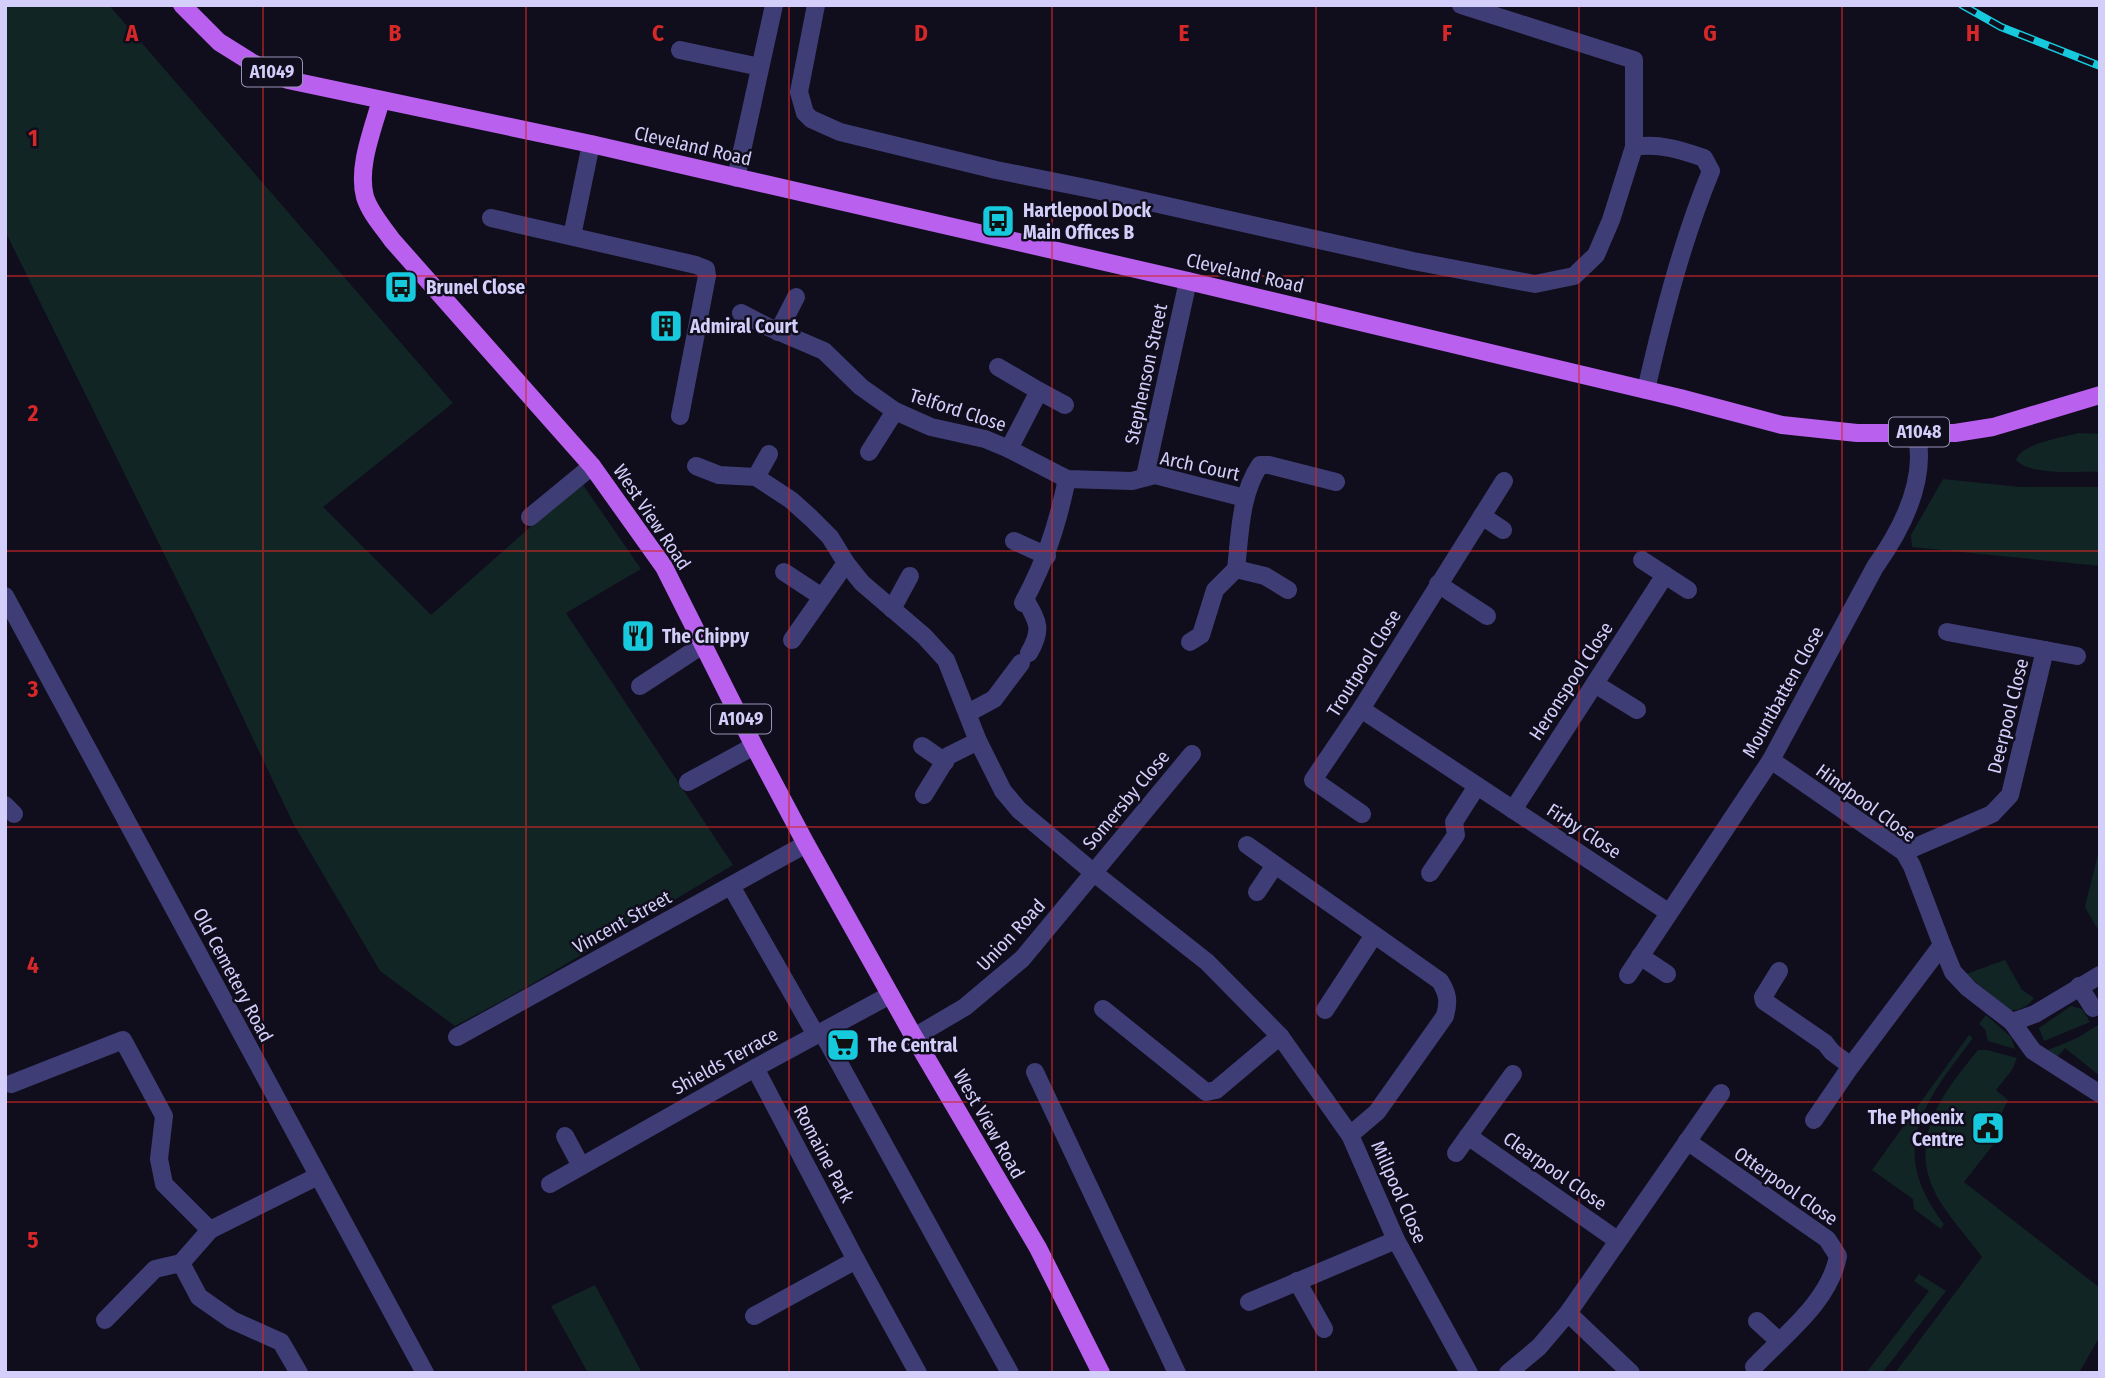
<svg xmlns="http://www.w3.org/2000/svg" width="2105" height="1378" font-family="'Fira Sans Condensed',sans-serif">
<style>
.green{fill:#112525}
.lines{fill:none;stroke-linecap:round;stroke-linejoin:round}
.minor{stroke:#3f3d76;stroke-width:18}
.major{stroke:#b960ef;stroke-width:18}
.rail-casing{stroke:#17c9dd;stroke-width:8}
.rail{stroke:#100d1c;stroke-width:5;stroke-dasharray:16;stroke-linecap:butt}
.grid{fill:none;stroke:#d62828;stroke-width:2;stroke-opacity:0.55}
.labels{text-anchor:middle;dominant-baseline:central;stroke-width:5;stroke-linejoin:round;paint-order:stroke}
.shield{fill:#100d1c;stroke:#9894b7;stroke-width:2}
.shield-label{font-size:18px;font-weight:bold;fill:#d3cefa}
.street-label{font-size:19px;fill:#d3cefa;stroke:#100d1c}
.poi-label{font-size:19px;font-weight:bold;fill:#d3cefa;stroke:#100d1c;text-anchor:start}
.grid-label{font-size:23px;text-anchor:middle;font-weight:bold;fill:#d62828;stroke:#100d1c;stroke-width:5;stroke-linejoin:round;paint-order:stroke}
</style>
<rect width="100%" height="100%" fill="#100d1c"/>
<!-- green -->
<g class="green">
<polygon points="5,5 109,5 453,403 323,507 431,615 581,482 641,569 566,613 733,865 522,990 455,1026 380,971 293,823 201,629 5,231"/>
<path d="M2078,433L2100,434V472C2079,471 2030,476 2016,460C2022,443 2061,438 2078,433Z"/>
<polygon points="1943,479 2021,487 2100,487 2100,566 1912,547 1911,535"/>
<polygon points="2100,846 2100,933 2085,907"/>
<path d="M2005,960L2022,990L2034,998C2028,1006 2020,1011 2010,1010L1966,974Z"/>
<polygon points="2071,1006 2082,1009 2090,1022 2044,1041 2039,1028"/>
<polygon points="1986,1015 2011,1037 2015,1049 1988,1041 1985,1029 1979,1024"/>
<polygon points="2100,1024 2100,1076 2065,1048 2057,1057 2048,1050 2077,1038"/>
<path d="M1969,1035L1973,1038C1924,1103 1886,1148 1944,1224L1941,1229L1914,1209L1913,1199L1872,1170Z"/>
<path d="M1978,1050H1987L2017,1058L2012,1070L1996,1090L2008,1100L1998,1121L2004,1131L1964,1182L2100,1288V1336L2079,1373H1895L1982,1257C1965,1233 1940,1209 1930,1181C1913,1129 1947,1088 1978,1050Z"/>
<polygon points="1919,1274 1946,1291 1882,1373 1866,1373 1929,1291 1914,1281"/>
<polygon points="595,1285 642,1373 588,1373 551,1306"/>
</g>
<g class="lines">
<!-- minor -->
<g class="minor">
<polyline points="816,5 799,92 805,113 811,119 840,132 996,170 1096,190 1413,261 1535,284 1574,276 1596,255 1611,220 1634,147 1634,60 1461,5"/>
<polyline points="680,50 760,67"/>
<path d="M1634,147C1659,143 1681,150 1704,158L1711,171C1682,241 1663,316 1646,390"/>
<polyline points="736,178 774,5"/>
<polyline points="491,218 696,265 706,269 707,276 680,416"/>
<polyline points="572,236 591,144"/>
<polyline points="741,313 768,327 824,351 861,387 895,411 931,427 985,439 1009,449 1067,479 1132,481 1155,475 1245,498"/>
<polyline points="778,332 796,297"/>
<polyline points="998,367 1039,391 1009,449"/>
<polyline points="1039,391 1065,405"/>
<polyline points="869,452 895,411"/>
<polyline points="696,466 719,475 756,477 791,500 811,518 830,537 846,563 862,583 924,636 946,660 978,741 1003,791 1019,810 1094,873 1207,962 1280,1036 1350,1135 1396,1240 1469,1373"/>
<polyline points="1145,476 1188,281"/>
<polyline points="756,477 769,454"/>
<polyline points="1482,516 1503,530"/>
<polyline points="530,517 592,466"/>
<polyline points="1014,541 1047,556"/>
<polyline points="1642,560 1688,590"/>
<polyline points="784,572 822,597"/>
<polyline points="1438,584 1487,616"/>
<path d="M1288,590L1265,576L1236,569C1240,535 1240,494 1260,465H1269L1336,482"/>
<polyline points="5,596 425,1373"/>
<path d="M1025,599C1038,622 1043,629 1029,653"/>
<path d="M1023,603C1046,560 1057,526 1067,479"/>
<polyline points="892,609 910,576"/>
<polyline points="1947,632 2077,656"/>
<polyline points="792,640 846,563"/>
<polyline points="1190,642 1201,635 1215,590 1236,569"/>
<polyline points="1595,684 1637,710"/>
<polyline points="640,686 704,644"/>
<polyline points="1361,709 1668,912"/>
<polyline points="968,713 994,699 1021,663"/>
<polyline points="922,746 945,762"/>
<polyline points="1771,760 1904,852 1912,866 1942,945 1851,1066 1814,1120"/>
<polyline points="688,782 754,746"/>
<polyline points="924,795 948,756 978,741"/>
<polyline points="5,805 14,814"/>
<polyline points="1513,810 1665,575"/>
<polyline points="1362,814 1313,780 1361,709 1504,481"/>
<path d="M1247,845L1440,981C1448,994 1449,1001 1445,1016L1377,1112L1350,1135"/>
<polyline points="1904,852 1992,814 2010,795 2045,650"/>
<polyline points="1430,873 1456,835 1454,822 1477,786"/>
<polyline points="731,886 816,1035"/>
<polyline points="1257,892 1275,865"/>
<polyline points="1942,945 1953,972 1968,988 2012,1022 2035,1014 2100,975"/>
<polyline points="1640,956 1667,974"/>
<polyline points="1779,971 1763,997 1764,1001 1825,1043 1832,1052 1851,1066"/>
<path d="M1628,975L1771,760L1875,567C1902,529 1928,479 1916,432"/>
<polyline points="2079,986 2093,1008"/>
<polyline points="1103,1009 1206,1092 1216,1090 1280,1036"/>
<polyline points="1325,1010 1374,935"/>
<polyline points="2012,1022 2033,1051 2100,1094"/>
<polyline points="822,1032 1010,1373"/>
<polyline points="457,1037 806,844"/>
<polyline points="914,1037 965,1007 1022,959 1192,754"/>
<polyline points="755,1068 856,1260 918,1373"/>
<polyline points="1035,1072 1177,1373"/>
<polyline points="11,1084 123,1040 164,1116 159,1159 164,1184 210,1230"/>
<polyline points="565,1136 581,1166"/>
<polyline points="1468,1136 1617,1240"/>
<path d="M1687,1141L1827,1239L1838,1256C1830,1301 1784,1335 1754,1367"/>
<polyline points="1456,1153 1513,1074"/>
<polyline points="550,1184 755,1068 890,995"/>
<polyline points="181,1263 199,1297 232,1320 281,1342 299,1373"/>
<polyline points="1297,1281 1324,1329"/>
<polyline points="1249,1302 1396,1240"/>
<polyline points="1568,1313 1631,1373"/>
<polyline points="754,1316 856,1260"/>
<polyline points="105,1320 155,1269 181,1263 210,1230 318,1176"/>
<polyline points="1757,1321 1779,1341"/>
<polyline points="1508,1373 1539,1347 1568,1313 1721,1093"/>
</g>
<!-- major -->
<g class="major">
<polyline points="182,5 219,42 251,62 288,80 591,144 1188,281 1680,398 1782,425 1857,433 1955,433 1993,427 2100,395"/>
<path d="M381,100C373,129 357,167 365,197C370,213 383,227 392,240L592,466L664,567L754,746L806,844L914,1037L1038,1248L1101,1373"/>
</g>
<defs>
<polyline id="rail" points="1962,5 2001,27 2100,66"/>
</defs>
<!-- rail casing -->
<use href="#rail" class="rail-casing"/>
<!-- rail -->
<use href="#rail" class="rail"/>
</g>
<!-- grid -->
<path class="grid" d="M263,5V1373M526,5V1373M789,5V1373M1052,5V1373M1316,5V1373M1579,5V1373M1842,5V1373M5,276H2100M5,551H2100M5,827H2100M5,1102H2100"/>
<!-- icons -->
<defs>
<symbol id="bus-square" viewBox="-11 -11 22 22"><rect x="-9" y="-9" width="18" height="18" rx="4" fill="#17c9dd" stroke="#100d1c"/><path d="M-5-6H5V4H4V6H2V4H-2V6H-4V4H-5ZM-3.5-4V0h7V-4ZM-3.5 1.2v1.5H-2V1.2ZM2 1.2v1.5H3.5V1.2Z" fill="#111"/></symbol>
<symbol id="building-square" viewBox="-11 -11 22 22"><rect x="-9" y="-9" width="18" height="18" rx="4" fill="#17c9dd" stroke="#100d1c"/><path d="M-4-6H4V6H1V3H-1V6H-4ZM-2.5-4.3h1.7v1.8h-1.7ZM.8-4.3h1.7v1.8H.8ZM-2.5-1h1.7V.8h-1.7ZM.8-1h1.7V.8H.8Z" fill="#111"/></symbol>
<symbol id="restaurant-square" viewBox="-11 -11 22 22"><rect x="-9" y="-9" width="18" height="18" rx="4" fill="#17c9dd" stroke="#100d1c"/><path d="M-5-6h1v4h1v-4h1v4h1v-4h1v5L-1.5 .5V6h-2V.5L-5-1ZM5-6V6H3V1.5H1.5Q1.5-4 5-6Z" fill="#111"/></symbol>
<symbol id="supermarket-square" viewBox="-11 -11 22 22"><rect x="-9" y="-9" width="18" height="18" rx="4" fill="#17c9dd" stroke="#100d1c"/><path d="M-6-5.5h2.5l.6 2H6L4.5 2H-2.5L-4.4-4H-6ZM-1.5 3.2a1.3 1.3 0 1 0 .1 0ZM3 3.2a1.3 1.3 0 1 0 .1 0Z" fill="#111"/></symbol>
<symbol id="civic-square" viewBox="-11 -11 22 22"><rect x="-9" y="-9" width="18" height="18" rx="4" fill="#17c9dd" stroke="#100d1c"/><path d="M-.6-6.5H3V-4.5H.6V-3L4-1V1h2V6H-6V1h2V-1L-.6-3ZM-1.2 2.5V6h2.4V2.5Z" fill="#111"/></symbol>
</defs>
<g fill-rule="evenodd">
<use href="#bus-square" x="979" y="202" width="38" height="38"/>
<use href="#bus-square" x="382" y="268" width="38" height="38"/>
<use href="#building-square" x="647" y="307" width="38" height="38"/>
<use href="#restaurant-square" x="619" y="617" width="38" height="38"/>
<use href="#supermarket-square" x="824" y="1026" width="38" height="38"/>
<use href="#civic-square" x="1969" y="1109" width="38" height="38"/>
</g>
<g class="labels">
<!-- shield labels -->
<g class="shield">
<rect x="242" y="57.5" width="60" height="29" rx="5"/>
<rect x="1889" y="417.5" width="60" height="29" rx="5"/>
<rect x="711" y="704.5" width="60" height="29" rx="5"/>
</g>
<g class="shield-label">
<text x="272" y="72">A1049</text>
<text x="1919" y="432">A1048</text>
<text x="741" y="719">A1049</text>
</g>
<!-- street labels -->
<g class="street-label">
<text transform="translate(693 146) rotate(13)">Cleveland Road</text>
<text transform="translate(1245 273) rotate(13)">Cleveland Road</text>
<text transform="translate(1146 374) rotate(-78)">Stephenson Street</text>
<text transform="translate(958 410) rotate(18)">Telford Close</text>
<text transform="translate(1200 466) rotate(12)">Arch Court</text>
<text transform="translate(652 517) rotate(56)">West View Road</text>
<text transform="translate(1364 663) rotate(-58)">Troutpool Close</text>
<text transform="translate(1571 681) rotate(-57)">Heronspool Close</text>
<text transform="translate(1783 692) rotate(-61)">Mountbatten Close</text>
<text transform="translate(2008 716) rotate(-76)">Deerpool Close</text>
<text transform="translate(1126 800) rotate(-50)">Somersby Close</text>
<text transform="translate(1866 803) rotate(36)">Hindpool Close</text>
<text transform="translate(1584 831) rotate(33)">Firby Close</text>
<text transform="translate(622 922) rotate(-29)">Vincent Street</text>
<text transform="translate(1011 935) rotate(-47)">Union Road</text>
<text transform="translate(233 975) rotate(62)">Old Cemetery Road</text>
<text transform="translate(725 1061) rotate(-29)">Shields Terrace</text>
<text transform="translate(989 1124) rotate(60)">West View Road</text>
<text transform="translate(824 1154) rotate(62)">Romaine Park</text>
<text transform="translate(1555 1171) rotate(35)">Clearpool Close</text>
<text transform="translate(1786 1186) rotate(35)">Otterpool Close</text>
<text transform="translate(1399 1192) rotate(66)">Millpool Close</text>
</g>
<!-- poi labels -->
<g class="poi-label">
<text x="1023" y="210">Hartlepool Dock<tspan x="1023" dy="22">Main Offices B</tspan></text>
<text x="426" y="287">Brunel Close</text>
<text x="690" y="326">Admiral Court</text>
<text x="662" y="636">The Chippy</text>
<text x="868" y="1045">The Central</text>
<text x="1964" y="1117" text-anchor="end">The Phoenix<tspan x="1964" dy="22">Centre</tspan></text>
</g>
</g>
<g class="grid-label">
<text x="132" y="41">A</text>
<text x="395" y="41">B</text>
<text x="658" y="41">C</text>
<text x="921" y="41">D</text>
<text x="1184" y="41">E</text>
<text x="1447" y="41">F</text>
<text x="1710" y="41">G</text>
<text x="1973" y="41">H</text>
<text x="33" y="146">1</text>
<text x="33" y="421">2</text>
<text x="33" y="697">3</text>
<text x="33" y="973">4</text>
<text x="33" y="1248">5</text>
</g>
<!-- border -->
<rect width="2105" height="1378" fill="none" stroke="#d3cefa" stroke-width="14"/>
</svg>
